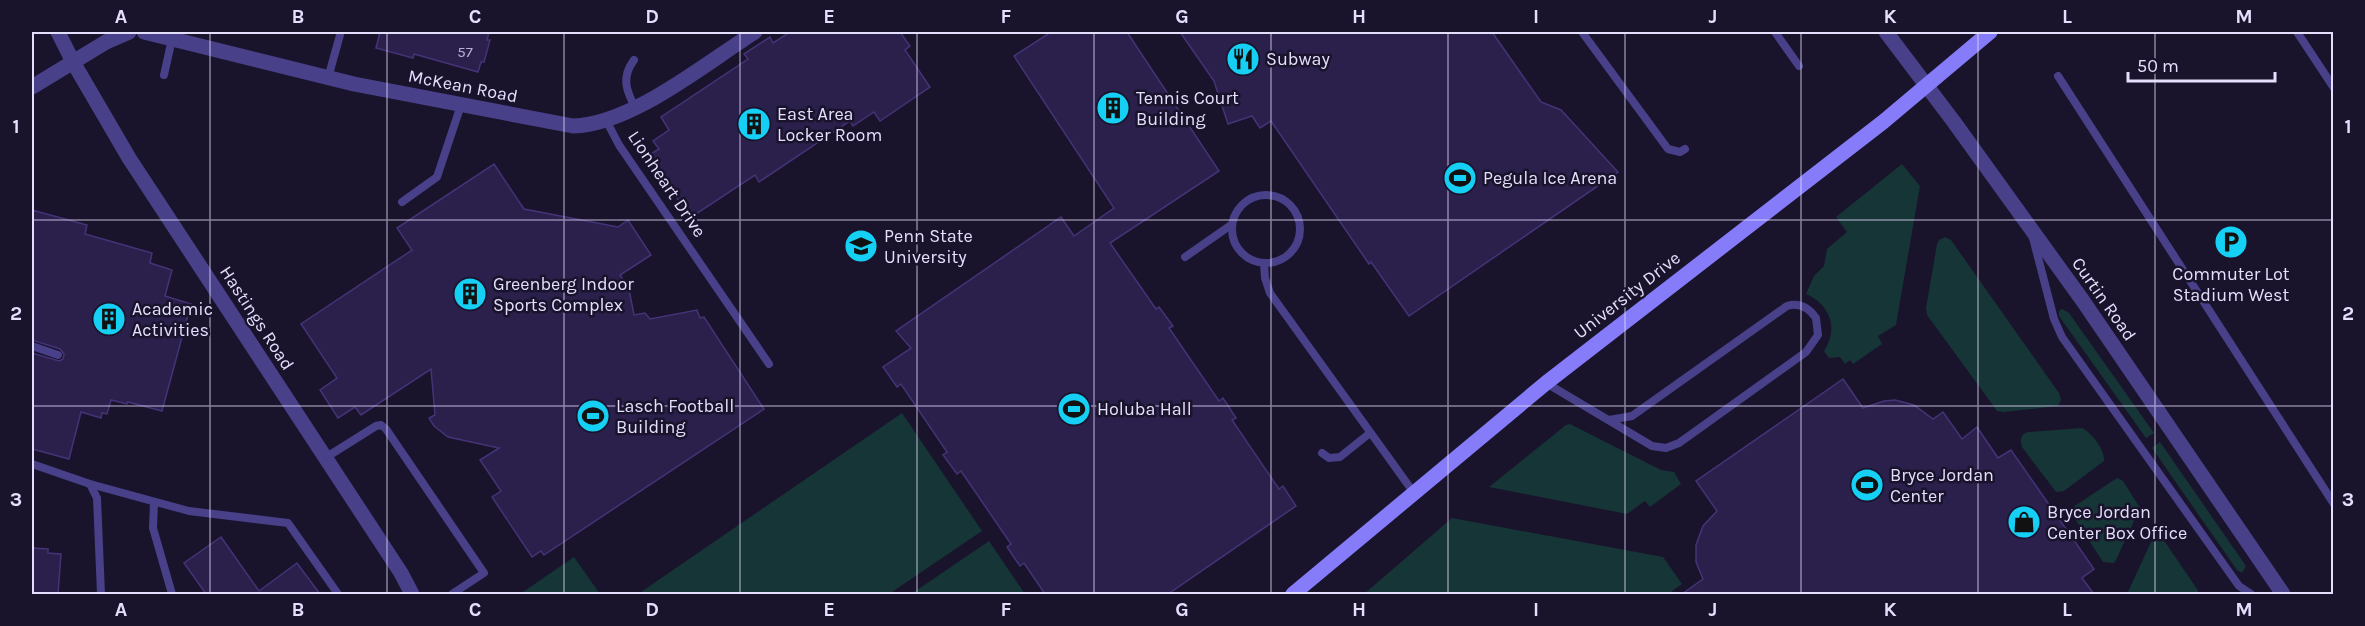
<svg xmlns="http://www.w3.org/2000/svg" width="2365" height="626" font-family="Karla,sans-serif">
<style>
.green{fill:#163536}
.building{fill:#2b204c;stroke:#453377;stroke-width:1.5}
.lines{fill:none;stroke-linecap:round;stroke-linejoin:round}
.service{stroke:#484088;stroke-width:8}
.minor{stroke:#484088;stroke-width:15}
.secondary{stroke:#867bf9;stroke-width:15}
.grid{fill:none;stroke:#e5dffe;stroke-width:1.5;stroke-opacity:0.55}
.labels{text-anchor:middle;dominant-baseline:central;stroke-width:5;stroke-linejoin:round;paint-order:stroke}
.number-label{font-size:15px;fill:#b6afd2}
.poi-label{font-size:18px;fill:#e5dffe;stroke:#19132c;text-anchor:start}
.street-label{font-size:18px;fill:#e5dffe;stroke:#19132c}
.neatline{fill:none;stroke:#e5dffe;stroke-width:2}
.grid-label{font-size:20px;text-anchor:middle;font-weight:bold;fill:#e5dffe}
</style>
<rect width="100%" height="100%" fill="#19132c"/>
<!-- green -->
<g class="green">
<path d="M1902,164L1920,186L1896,325L1878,336L1882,344L1853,364L1850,360L1845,364L1840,357L1829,358L1824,351C1839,329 1830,304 1806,294L1814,276L1824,266L1827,249L1847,232L1836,217Z"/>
<polygon points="1945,237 1951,240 2059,393 2061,400 2058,406 2004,412 1997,411 1927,315 1926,308 1937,244 1939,240"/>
<polygon points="2062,309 2069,313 2154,433 2146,438 2059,316 2059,311"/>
<polygon points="902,413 982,531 889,594 638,594"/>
<polygon points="1570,424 1661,470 1674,472 1681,484 1650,507 1645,501 1627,514 1489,487 1566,425"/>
<path d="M2082,428C2092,433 2105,450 2104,461L2064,491L2056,492L2022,447C2020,441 2020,434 2028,432Z"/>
<polygon points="2160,442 2246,566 2242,573 2237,570 2152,448"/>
<polygon points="2117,478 2123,481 2140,508 2116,560 2114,563 2103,562 2071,513 2073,507"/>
<polygon points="1452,518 1663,557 1682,584 1668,594 1364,594"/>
<polygon points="2156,538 2165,542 2197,589 2199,594 2127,594 2151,542"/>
<polygon points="989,541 1025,594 911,594"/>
<polygon points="574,557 600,594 520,594"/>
</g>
<!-- building -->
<g class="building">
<polygon points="380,32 489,32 487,40 490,40 484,62 481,62 478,72 414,54 413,58 376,48"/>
<polygon points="790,32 900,32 910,46 905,50 930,87 880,121 874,112 853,126 850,121 759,182 755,175 690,218 649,155 659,149 653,141 669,130 661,117 748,59 744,54 770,37 773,43"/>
<polygon points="1051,32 1127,32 1219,171 1110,243 1156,309 1159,307 1173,326 1169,328 1219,401 1223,398 1236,418 1232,420 1279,489 1283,486 1296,506 1168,594 1045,594 1024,563 1020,566 1007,547 1011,544 961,471 957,474 943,455 947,452 901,384 897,387 883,367 911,348 896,331 1061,217 1074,236 1114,208 1014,56"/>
<polygon points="1180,32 1492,32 1541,102 1561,110 1618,172 1409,316 1371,262 1369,264 1271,121 1260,128 1252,116 1228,124 1214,81"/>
<polygon points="494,164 524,209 618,227 628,220 651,255 620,275 629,289 634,315 645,313 650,319 697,310 700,318 704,317 764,409 544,555 541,551 532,557 492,497 501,491 480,460 499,448 448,437 434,426 429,418 435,415 431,369 361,415 355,407 338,418 320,390 337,378 301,324 412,250 397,228"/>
<polygon points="32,210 87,225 85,234 152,253 150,263 172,270 165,296 191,304 162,411 128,402 127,404 111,400 107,414 102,413 101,418 81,412 69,459 32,449 32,353 59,361 63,359 64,354 60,349 32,340"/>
<polygon points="1843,379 1863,408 1884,401 1895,400 1914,405 1933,419 1943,412 1962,439 1977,427 1998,458 2011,450 2094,569 2082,578 2094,594 1682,594 1703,579 1696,562 1696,545 1703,526 1717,511 1696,481"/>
<polygon points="221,537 259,591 297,563 320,594 206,594 184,563"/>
<polygon points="32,548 48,549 48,553 61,554 58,594 32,594"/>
</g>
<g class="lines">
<!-- service -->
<g class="service">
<polyline points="1582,32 1668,149 1680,152 1685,149"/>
<polyline points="1775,32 1799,66"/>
<polyline points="2297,32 2334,88"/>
<path d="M634,60C621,77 626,91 636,109"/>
<polyline points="164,75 172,39"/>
<polyline points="2058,76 2334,504"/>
<polyline points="328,78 340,35"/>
<polyline points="607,122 619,145 769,364"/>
<circle cx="1266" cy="229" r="34"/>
<polyline points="402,202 437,177 461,105"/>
<polyline points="2033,238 2054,319 2062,337 2239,586 2251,594"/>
<polyline points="1185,257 1231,225"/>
<polyline points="1264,263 1265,278 1270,293 1414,493"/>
<polyline points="32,346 58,355"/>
<path d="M1546,383L1652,446L1666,448L1679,443L1806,352L1818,335L1816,318C1809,308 1799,302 1787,306L1632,416L1609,420"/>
<polyline points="1322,453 1329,458 1340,457 1370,433"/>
<polyline points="325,458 376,426 381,425 386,429 484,573 452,594"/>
<polyline points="32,464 90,484 97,498 101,594"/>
<polyline points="90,484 189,511 288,523 338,594"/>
<polyline points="154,502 153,528 172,594"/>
</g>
<!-- minor -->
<g class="minor">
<polyline points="58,32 73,62 129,158 401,573 412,594"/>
<path d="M144,32L354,84L573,126C631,125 706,63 755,32"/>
<polyline points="1886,32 1954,122 2083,301 2283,594"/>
<polyline points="32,87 106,42 129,32"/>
</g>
<!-- secondary -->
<polyline class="secondary" points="1293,594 1546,383 1883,122 1990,32"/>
</g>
<!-- grid -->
<path class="grid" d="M210,32V594M387,32V594M564,32V594M740,32V594M917,32V594M1094,32V594M1271,32V594M1448,32V594M1625,32V594M1801,32V594M1978,32V594M2155,32V594M32,220H2334M32,406H2334"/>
<!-- icons -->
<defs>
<symbol id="restaurant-disc" viewBox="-11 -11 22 22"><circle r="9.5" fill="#15d0f4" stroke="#19132c"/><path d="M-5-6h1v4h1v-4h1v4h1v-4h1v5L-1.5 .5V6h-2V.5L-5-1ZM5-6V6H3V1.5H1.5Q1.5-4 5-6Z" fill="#111"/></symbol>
<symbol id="building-disc" viewBox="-11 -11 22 22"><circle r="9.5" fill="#15d0f4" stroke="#19132c"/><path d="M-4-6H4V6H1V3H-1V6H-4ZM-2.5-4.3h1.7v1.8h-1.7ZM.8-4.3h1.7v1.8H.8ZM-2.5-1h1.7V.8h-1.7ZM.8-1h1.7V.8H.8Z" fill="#111"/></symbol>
<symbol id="stadium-disc" viewBox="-11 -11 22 22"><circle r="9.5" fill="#15d0f4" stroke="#19132c"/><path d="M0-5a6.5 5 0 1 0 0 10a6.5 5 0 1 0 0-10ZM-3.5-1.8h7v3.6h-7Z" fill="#111"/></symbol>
<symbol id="parking-disc" viewBox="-11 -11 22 22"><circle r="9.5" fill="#15d0f4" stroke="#19132c"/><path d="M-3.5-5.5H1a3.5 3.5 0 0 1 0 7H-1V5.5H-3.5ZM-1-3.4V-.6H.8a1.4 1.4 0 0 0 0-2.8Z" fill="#111"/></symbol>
<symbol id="university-disc" viewBox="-11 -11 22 22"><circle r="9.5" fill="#15d0f4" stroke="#19132c"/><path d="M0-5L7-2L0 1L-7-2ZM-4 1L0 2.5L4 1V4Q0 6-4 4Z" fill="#111"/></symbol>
<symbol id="shop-disc" viewBox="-11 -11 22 22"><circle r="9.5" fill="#15d0f4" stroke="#19132c"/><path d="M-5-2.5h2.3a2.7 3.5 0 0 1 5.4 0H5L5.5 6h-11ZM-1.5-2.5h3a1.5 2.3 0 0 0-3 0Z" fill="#111"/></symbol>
</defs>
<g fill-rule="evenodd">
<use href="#restaurant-disc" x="1224" y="40" width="38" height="38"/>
<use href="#building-disc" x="1094" y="89" width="38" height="38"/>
<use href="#building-disc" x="735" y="105" width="38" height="38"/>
<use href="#stadium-disc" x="1441" y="159" width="38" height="38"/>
<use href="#parking-disc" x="2212" y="223" width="38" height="38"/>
<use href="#university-disc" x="842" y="227" width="38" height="38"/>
<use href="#building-disc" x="451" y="275" width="38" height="38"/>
<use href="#building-disc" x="90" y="300" width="38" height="38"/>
<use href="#stadium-disc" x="1055" y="390" width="38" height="38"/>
<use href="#stadium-disc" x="574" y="397" width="38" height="38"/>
<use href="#stadium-disc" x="1848" y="466" width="38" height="38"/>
<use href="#shop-disc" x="2005" y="503" width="38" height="38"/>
</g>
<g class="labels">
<!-- number labels -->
<g class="number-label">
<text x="465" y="52">57</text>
</g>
<!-- poi labels -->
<g class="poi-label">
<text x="1266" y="59">Subway</text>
<text x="1136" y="98">Tennis Court<tspan x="1136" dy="21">Building</tspan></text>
<text x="777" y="114">East Area<tspan x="777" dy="21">Locker Room</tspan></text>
<text x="1483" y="178">Pegula Ice Arena</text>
<text x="884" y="236">Penn State<tspan x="884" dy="21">University</tspan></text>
<text x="2231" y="274" text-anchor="middle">Commuter Lot<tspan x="2231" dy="21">Stadium West</tspan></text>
<text x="493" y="284">Greenberg Indoor<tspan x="493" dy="21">Sports Complex</tspan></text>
<text x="132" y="309">Academic<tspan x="132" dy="21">Activities</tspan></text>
<text x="616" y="406">Lasch Football<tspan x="616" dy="21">Building</tspan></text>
<text x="1097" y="409">Holuba Hall</text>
<text x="1890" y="475">Bryce Jordan<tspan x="1890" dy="21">Center</tspan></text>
<text x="2047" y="512">Bryce Jordan<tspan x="2047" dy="21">Center Box Office</tspan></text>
</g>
<!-- street labels -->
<g class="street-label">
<text transform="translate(463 86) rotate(11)">McKean Road</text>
<text transform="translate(667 184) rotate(56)">Lionheart Drive</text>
<text transform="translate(1627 295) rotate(-38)">University Drive</text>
<text transform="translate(2104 299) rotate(55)">Curtin Road</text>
<text transform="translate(257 318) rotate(57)">Hastings Road</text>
</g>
</g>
<!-- border -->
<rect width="2365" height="626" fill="none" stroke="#19132c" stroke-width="66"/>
<!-- scale -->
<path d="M2128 72v9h147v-9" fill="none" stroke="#e5dffe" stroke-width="3"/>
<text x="2137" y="72" font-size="18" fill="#e5dffe" stroke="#19132c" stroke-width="4.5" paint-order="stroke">50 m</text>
<rect x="33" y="33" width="2299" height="560" class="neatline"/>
<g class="grid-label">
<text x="121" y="23">A</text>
<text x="298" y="23">B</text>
<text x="475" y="23">C</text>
<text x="652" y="23">D</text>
<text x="829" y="23">E</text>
<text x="1006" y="23">F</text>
<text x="1182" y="23">G</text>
<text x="1359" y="23">H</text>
<text x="1536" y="23">I</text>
<text x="1713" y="23">J</text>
<text x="1890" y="23">K</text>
<text x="2067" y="23">L</text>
<text x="2244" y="23">M</text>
<text x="16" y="133">1</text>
<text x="2348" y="133">1</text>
<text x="16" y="320">2</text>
<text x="2348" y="320">2</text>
<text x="16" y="506">3</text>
<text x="2348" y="506">3</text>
<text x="121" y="616">A</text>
<text x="298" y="616">B</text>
<text x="475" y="616">C</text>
<text x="652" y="616">D</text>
<text x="829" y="616">E</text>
<text x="1006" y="616">F</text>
<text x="1182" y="616">G</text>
<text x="1359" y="616">H</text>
<text x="1536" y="616">I</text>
<text x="1713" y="616">J</text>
<text x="1890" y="616">K</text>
<text x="2067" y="616">L</text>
<text x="2244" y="616">M</text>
</g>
</svg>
